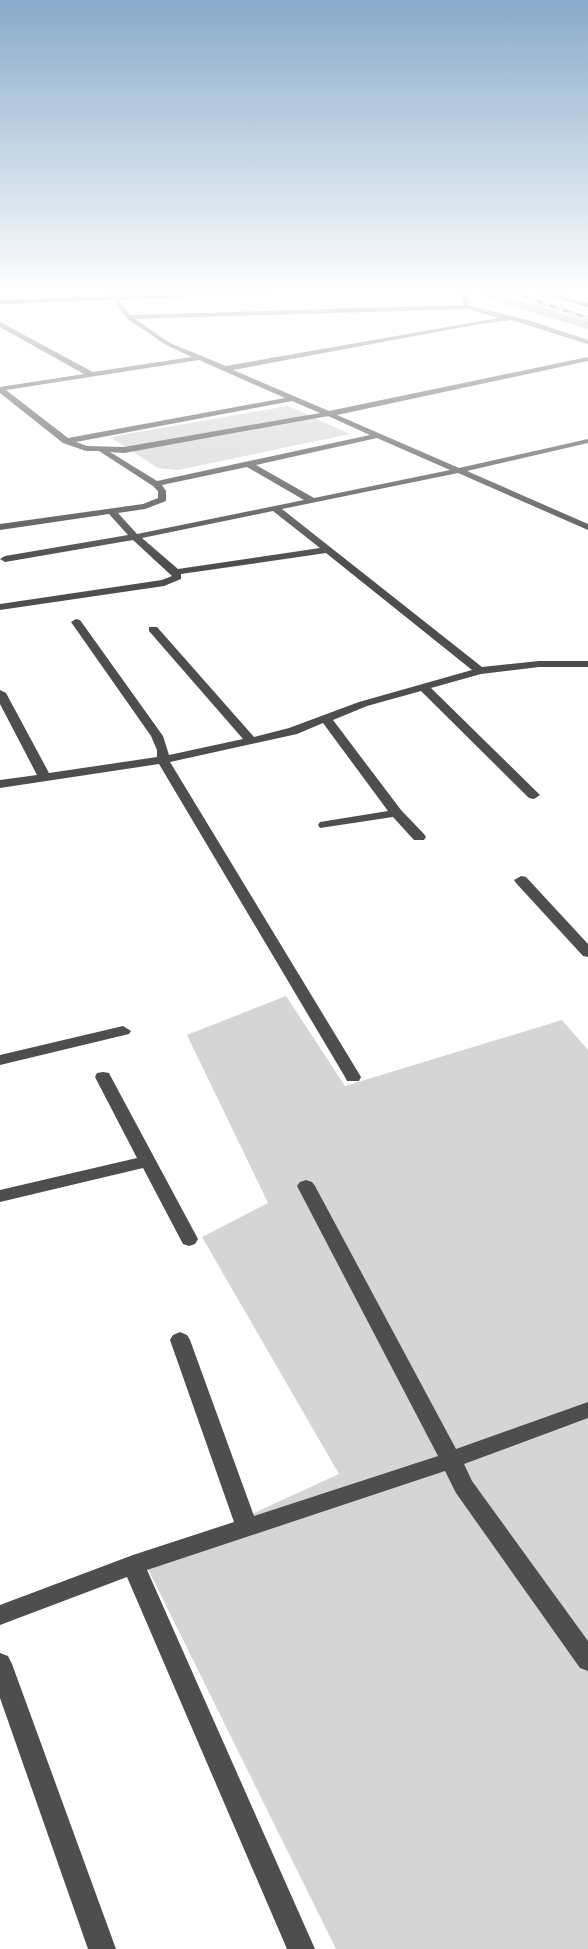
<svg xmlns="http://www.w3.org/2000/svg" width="588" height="1949" font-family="'DM Sans',sans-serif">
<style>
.green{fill:#d5d5d5}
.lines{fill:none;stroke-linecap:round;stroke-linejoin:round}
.canal{fill:#9c9c9c;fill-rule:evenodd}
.highway-casing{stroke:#dbdbdb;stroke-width:2}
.minor{fill:#4e4e4e;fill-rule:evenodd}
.highway{fill:#000;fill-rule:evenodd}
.rail-casing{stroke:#000;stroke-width:3}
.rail{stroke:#fff;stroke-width:2;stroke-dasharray:7;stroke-linecap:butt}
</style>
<rect width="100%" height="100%" fill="#fff"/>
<!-- green -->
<g class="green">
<polygon points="288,406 350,434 178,470 158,468 110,437"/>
<polygon points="286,996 345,1086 562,1020 588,1050 588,1949 336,1949 145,1563 339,1474 202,1237 268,1203 187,1035"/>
</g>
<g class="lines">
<!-- canal -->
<polygon class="canal" points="489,291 588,321 588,329 484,298 483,295 484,292"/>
<defs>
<g id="highway">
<polygon points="272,290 355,290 0,304 0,300"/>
<polygon points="528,290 542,290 588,303 588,307"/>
</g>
</defs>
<!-- highway casing -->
<use href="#highway" class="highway-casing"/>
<!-- minor -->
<g class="minor">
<path d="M457,290H463L471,306L531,321L588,340V344L511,320L479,324L233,370L329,411L588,357V361L337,415L459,468L588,439V443L467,471L588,524V530L458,473L282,509L482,667L539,661H588V667H539L481,674L431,688L540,795L534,799L529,798L421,691L367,706L333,720L401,810L424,834L426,837L424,840H414L393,817L320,828L318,825L320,822L388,811L323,723L297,734L170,762L361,1077L359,1081H347L345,1077L159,764L0,788V780L37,775L0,704V690L6,693L49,773L157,757V750L151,736L71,622L76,619L80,620L163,736L169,755L243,739L149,631V627H157L254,737L289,728L359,702L472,670L326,553L181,574V579L164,586L0,610V604L162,580L172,576L133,540L5,562L0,559L5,556L128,535L109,514L0,530V524L143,504L158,498V491L153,486L99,451H86L63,443L0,393V387L84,374L0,327V322L93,372L192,357L166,345L126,318L109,293L112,291L130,315L464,305ZM467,309L499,318L226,366L170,343L135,319ZM199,360L285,398L68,438L6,390ZM292,401L320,413L124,447L87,446L76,442ZM328,416L370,435L157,481L110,452L124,453ZM377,438L450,470L314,498L256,465ZM247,467L304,500L137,534L118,513L145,509L166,501V491L162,485ZM273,511L320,548L178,569L142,538Z"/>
<polygon points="521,876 526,877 588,944 588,957 583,956 516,883 514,880"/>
<polygon points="123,1026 131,1031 129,1034 0,1065 0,1055"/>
<polygon points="103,1072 109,1073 111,1077 198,1239 195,1244 189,1246 183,1244 143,1168 0,1202 0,1190 137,1158 95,1077 97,1073"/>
<polygon points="306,1180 312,1182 315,1186 456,1449 588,1402 588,1418 464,1464 472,1481 588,1641 588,1671 580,1668 456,1493 445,1471 147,1570 315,1949 287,1949 127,1577 0,1625 0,1605 133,1555 234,1522 170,1340 173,1335 180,1332 187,1335 190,1340 254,1516 438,1456 297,1186 300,1182"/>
<polygon points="0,1653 8,1656 12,1664 116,1949 88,1949 0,1698"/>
</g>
<!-- highway -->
<use href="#highway" class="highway"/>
<defs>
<polyline id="rail" points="503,290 588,318"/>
</defs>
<!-- rail casing -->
<use href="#rail" class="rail-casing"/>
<!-- rail -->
<use href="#rail" class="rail"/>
</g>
<!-- sky -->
<linearGradient id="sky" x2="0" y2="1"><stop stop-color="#89aaca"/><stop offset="0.52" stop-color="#fff"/><stop offset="1" stop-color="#fff" stop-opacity="0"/></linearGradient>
<rect width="588" height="563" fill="url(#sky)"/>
</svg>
